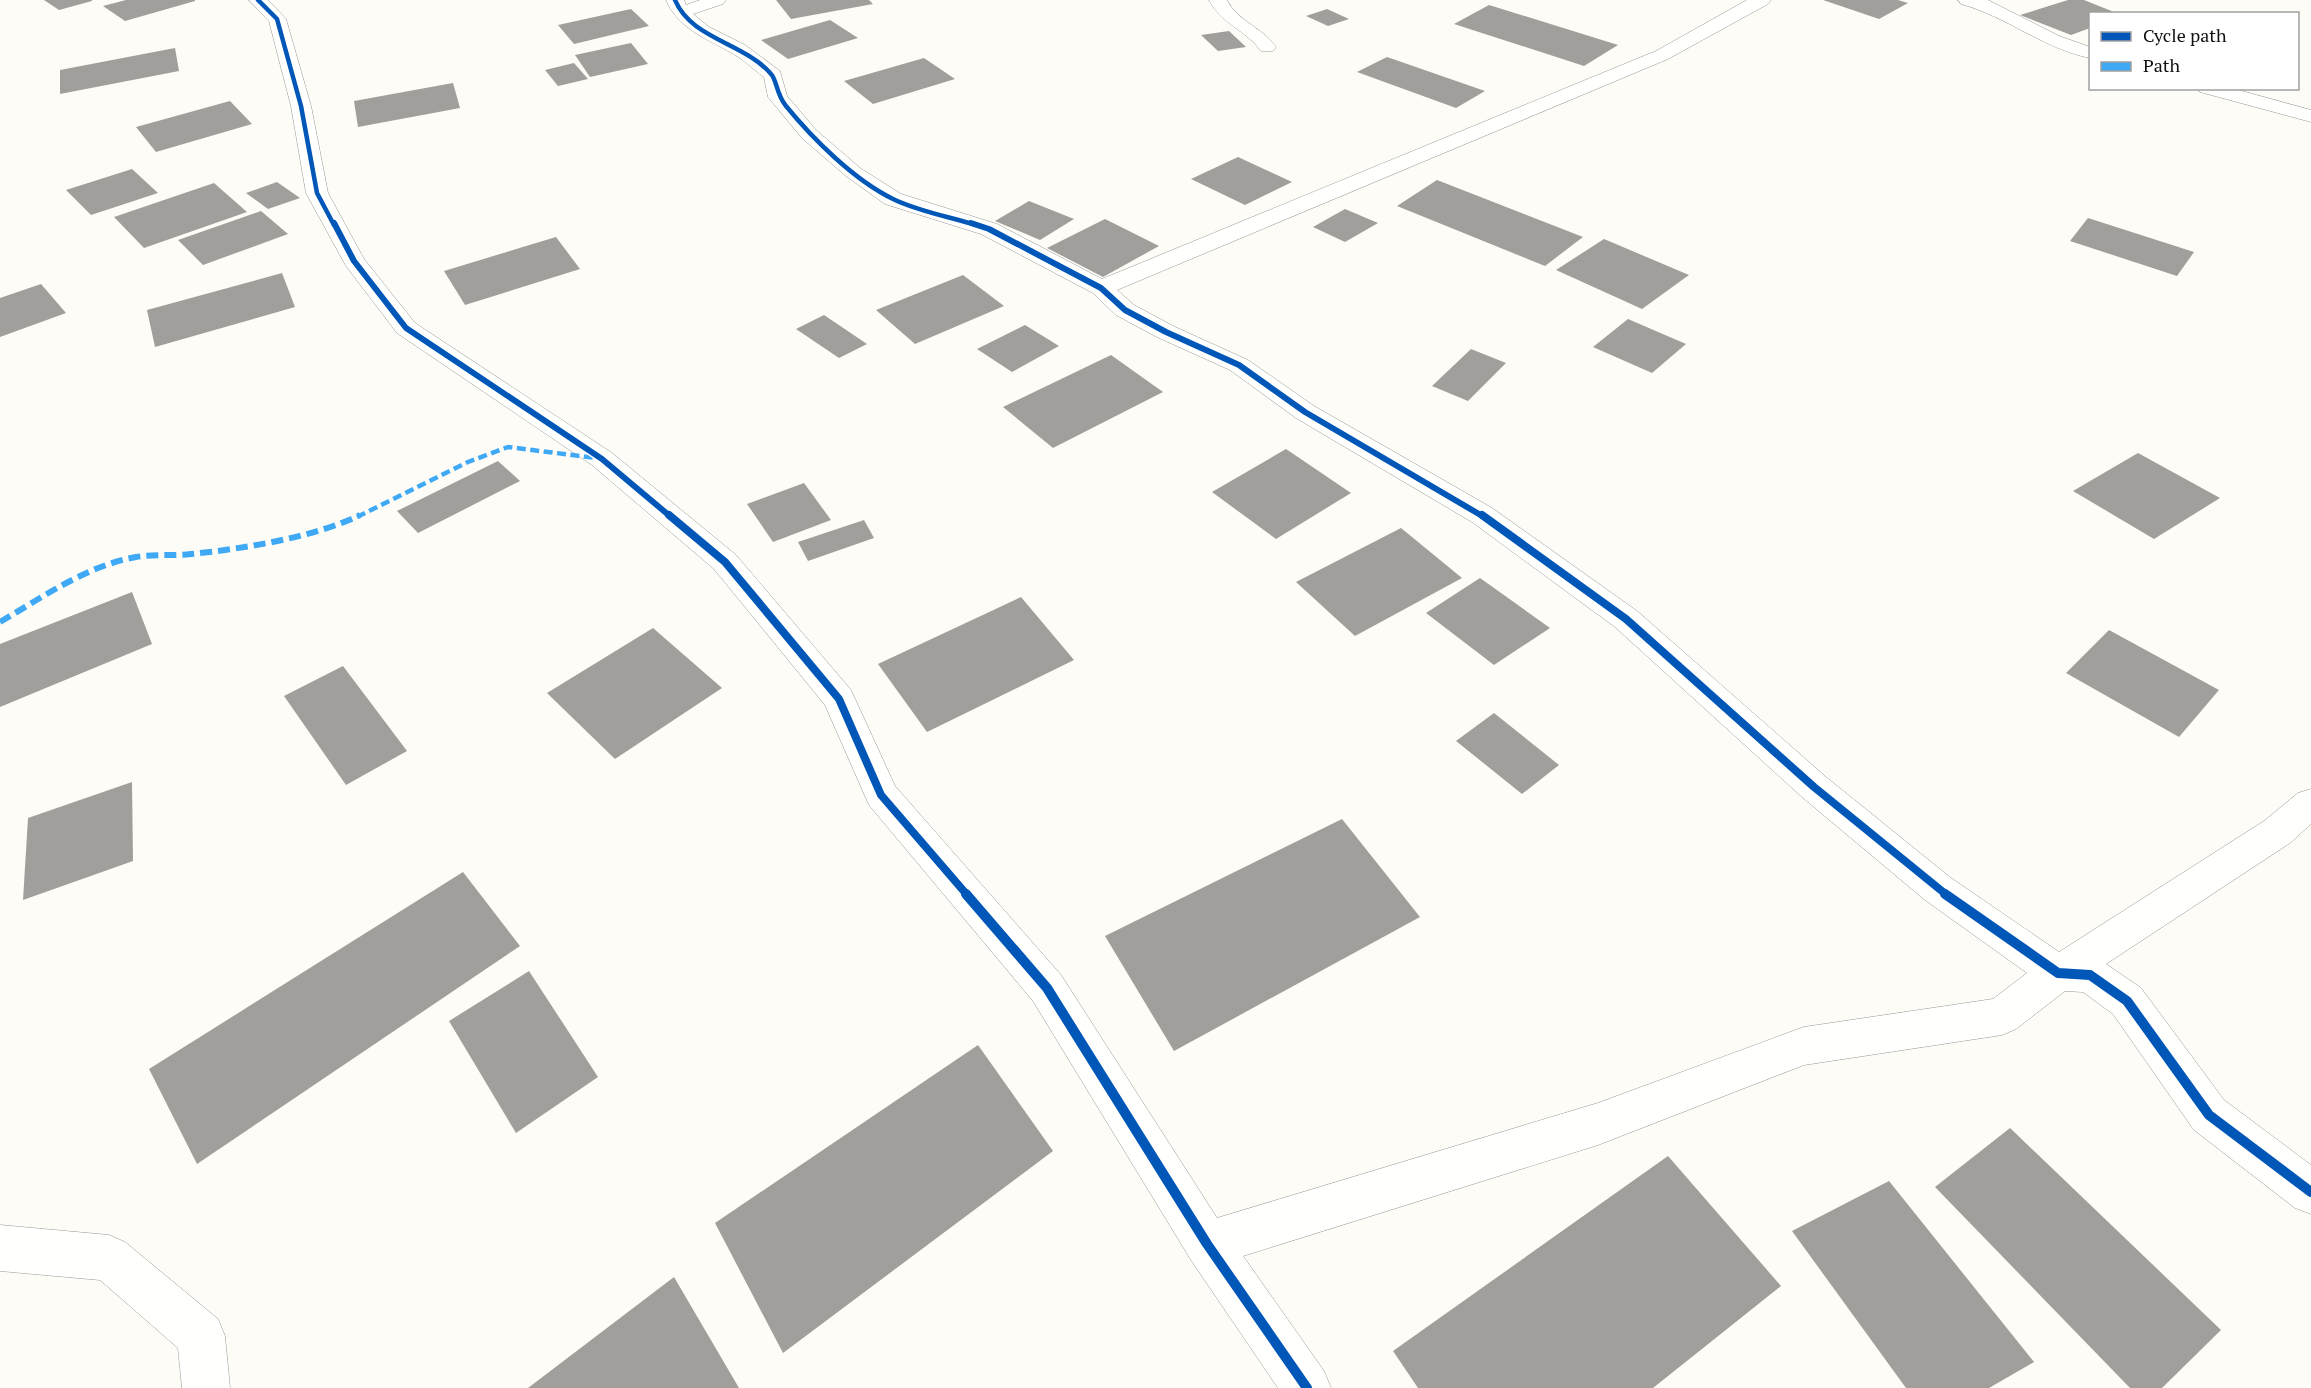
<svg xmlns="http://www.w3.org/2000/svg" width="2311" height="1388" font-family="'PT Serif',serif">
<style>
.building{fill:#a19f9c}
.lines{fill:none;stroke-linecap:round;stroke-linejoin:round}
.street-casing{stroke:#979795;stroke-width:1}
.street{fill:#fffffe;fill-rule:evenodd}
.quiet-far1{stroke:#3fa9f5;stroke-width:4.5;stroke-dasharray:9 4.5;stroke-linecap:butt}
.quiet{stroke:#3fa9f5;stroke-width:6;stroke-dasharray:12 6;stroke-linecap:butt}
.cycleway-far3-casing{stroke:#fff;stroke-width:7}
.cycleway-far2-casing{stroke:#fff;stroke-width:9}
.cycleway-far1-casing{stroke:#fff;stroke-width:11}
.cycleway-casing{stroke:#fff;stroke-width:14}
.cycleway-far3{stroke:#0057b8;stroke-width:4.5}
.cycleway-far2{stroke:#0057b8;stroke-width:6}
.cycleway-far1{stroke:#0057b8;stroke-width:8}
.cycleway{stroke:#0057b8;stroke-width:10}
</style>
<rect width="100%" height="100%" fill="#fdfcf7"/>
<!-- building -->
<g class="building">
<polygon points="44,0 92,0 92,1 59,10"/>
<polygon points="126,0 195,0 195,1 125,21 103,6"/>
<polygon points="776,0 869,0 873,4 791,19"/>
<polygon points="1823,0 1898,0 1908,3 1879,19"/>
<polygon points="2068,0 2084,0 2119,14 2090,14 2090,28 2071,35 2020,15"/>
<polygon points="1489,5 1618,45 1584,66 1454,24"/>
<polygon points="631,9 649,26 574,44 558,25"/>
<polygon points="1327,9 1349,19 1328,26 1306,16"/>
<polygon points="830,20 858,38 788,59 761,40"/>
<polygon points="1229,31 1246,47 1218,51 1201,35"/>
<polygon points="631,43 648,64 590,77 575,55"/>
<polygon points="175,48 179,71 60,94 60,70"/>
<polygon points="1387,57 1485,91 1456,108 1357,72"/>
<polygon points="924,58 955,79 873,104 844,81"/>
<polygon points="574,63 588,79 558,86 545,70"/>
<polygon points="453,83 460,108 358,127 354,101"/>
<polygon points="230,101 252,124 156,152 136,127"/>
<polygon points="1238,157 1292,182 1245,205 1191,179"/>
<polygon points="132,169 158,193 91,215 66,190"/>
<polygon points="1437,180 1583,237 1545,266 1397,206"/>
<polygon points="277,182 300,198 268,209 246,193"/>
<polygon points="214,183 247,212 144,248 114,217"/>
<polygon points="1029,201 1074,219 1040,240 995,221"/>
<polygon points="1345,209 1378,223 1345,242 1313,227"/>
<polygon points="261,211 288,234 203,265 178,240"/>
<polygon points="2088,218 2194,252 2177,276 2070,241"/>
<polygon points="1105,219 1159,246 1103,277 1047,248"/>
<polygon points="556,237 580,269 465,305 444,271"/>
<polygon points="1604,239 1689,275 1642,309 1556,270"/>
<polygon points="282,273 295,307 155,347 147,310"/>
<polygon points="963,275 1004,306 915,344 876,310"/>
<polygon points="41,284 66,313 0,337 0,298"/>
<polygon points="824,315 867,344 839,358 796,329"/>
<polygon points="1628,319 1686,344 1652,373 1593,347"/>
<polygon points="1025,325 1059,346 1012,372 977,349"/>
<polygon points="1471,349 1506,363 1468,401 1432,386"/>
<polygon points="1111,355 1163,392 1053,448 1003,407"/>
<polygon points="1286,449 1351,493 1276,539 1212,492"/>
<polygon points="2138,453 2220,498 2154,539 2073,491"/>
<polygon points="498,461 520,481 418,533 397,511"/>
<polygon points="804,483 831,520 773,542 747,504"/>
<polygon points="864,520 874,538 808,561 798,542"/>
<polygon points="1401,528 1462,578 1355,636 1296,582"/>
<polygon points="1480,578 1550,628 1494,665 1426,613"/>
<polygon points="132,592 152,644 0,707 0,644"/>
<polygon points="1021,597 1074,660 927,732 878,664"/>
<polygon points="653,628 722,688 615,759 547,693"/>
<polygon points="2109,630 2219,690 2179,737 2066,673"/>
<polygon points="343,666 407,751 346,785 284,696"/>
<polygon points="1494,713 1559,765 1522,794 1456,741"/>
<polygon points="132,782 133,861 23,900 28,818"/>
<polygon points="1342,819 1420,917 1174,1051 1105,936"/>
<polygon points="463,872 520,946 197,1164 149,1069"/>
<polygon points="529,971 598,1077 516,1133 449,1021"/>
<polygon points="978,1045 1053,1151 783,1353 715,1223"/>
<polygon points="2010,1128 2221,1330 2162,1388 2130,1388 1935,1187"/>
<polygon points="1668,1156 1781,1286 1653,1388 1418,1388 1393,1351"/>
<polygon points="1889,1181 2034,1362 1989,1388 1906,1388 1792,1231"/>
<polygon points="674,1277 739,1388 528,1388"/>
</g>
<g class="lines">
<defs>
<g id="street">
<path d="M249,0H268L286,19L311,106L328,193L364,259L415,323L612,453L736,555L851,690L895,786L1061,975L1217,1218L1598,1103L1804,1027L1993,999L2027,973L1925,900L1802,797L1615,627L1472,522L1296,418L1230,370L1157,337L1116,315L1093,293L981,234L885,204L846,176L802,138L768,97L764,77C753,69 742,58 730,52C705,38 678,28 666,0H684L686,5L700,0H726L723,4L693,14L709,27L745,45L780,71L787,96L816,130L860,168L901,194L997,224L1102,279L1656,51L1747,0H1771L1768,4L1668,59L1117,290L1134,305L1175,327L1248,360L1314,406L1492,508L1637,611L1826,777L1951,878L2059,952L2264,821L2298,793L2311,789V824L2290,843L2106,964L2141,988L2224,1100L2311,1165V1214L2295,1208L2194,1130L2113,1014L2083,992L2065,991L2016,1029L2002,1035L1804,1065L1598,1145L1243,1256L1324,1371L1331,1388H1278L1191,1260L1033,1001L869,805L825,705L714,569L592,465L397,333L346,266L306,193L291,106L269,21Z"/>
<path d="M1209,0H1227C1237,21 1262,27 1276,47L1273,51H1261C1246,30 1221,24 1209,0Z"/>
<path d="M1958,0H1988L2059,36L2090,47V58C2044,49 2006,16 1961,4Z"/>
<polygon points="2198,88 2231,88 2311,110 2311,122 2200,92"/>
<polygon points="0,1225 109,1235 125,1242 218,1319 225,1336 230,1388 182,1388 178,1348 100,1280 0,1271"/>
</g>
</defs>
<!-- street casing -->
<use href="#street" class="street-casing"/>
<!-- street -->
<use href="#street" class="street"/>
<!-- quiet-far1 -->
<polyline class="quiet-far1" points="357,517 468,462 508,447 596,458"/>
<!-- quiet -->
<path class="quiet" d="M0,622C43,597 86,566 136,557C154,554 173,556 191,554C242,549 315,537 360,515"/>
<defs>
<g id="cycleway-far3">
<polyline points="258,0 277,19 301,106 317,193 334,225"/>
<path d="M675,0C691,39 745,43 771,74C777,80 776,94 786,106C813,139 854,180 893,199C917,211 950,217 976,225"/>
</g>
<g id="cycleway-far2">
<polyline points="334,223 354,261 406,328 602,459 671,517"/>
<polyline points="971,223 989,229 1101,288 1125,310 1166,332 1239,365 1305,412 1484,517"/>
</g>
<g id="cycleway-far1">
<polyline points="669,515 725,562 839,699 881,795 968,896"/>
<polyline points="1482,515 1626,619 1814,787 1948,896"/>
</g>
<g id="cycleway">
<polyline points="966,894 1047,988 1207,1244 1307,1388"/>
<polyline points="1945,894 2058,973 2090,975 2127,1001 2209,1115 2311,1192"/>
</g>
</defs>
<!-- cycleway-far3 casing -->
<use href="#cycleway-far3" class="cycleway-far3-casing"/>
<!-- cycleway-far2 casing -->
<use href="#cycleway-far2" class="cycleway-far2-casing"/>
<!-- cycleway-far1 casing -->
<use href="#cycleway-far1" class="cycleway-far1-casing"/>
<!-- cycleway casing -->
<use href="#cycleway" class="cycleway-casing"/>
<!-- cycleway-far3 -->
<use href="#cycleway-far3" class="cycleway-far3"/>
<!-- cycleway-far2 -->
<use href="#cycleway-far2" class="cycleway-far2"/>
<!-- cycleway-far1 -->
<use href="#cycleway-far1" class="cycleway-far1"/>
<!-- cycleway -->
<use href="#cycleway" class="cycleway"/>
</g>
<!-- legend -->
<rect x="2089" y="12" width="210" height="78" fill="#ffffff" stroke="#a0a0a0" stroke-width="1.5"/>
<rect x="2101" y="32" width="30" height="9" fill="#0057b8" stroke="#a0a0a0" stroke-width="1.5"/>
<text x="2143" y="42" font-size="18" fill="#111111">Cycle path</text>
<rect x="2101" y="62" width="30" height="9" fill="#3fa9f5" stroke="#a0a0a0" stroke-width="1.5"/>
<text x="2143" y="72" font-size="18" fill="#111111">Path</text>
</svg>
